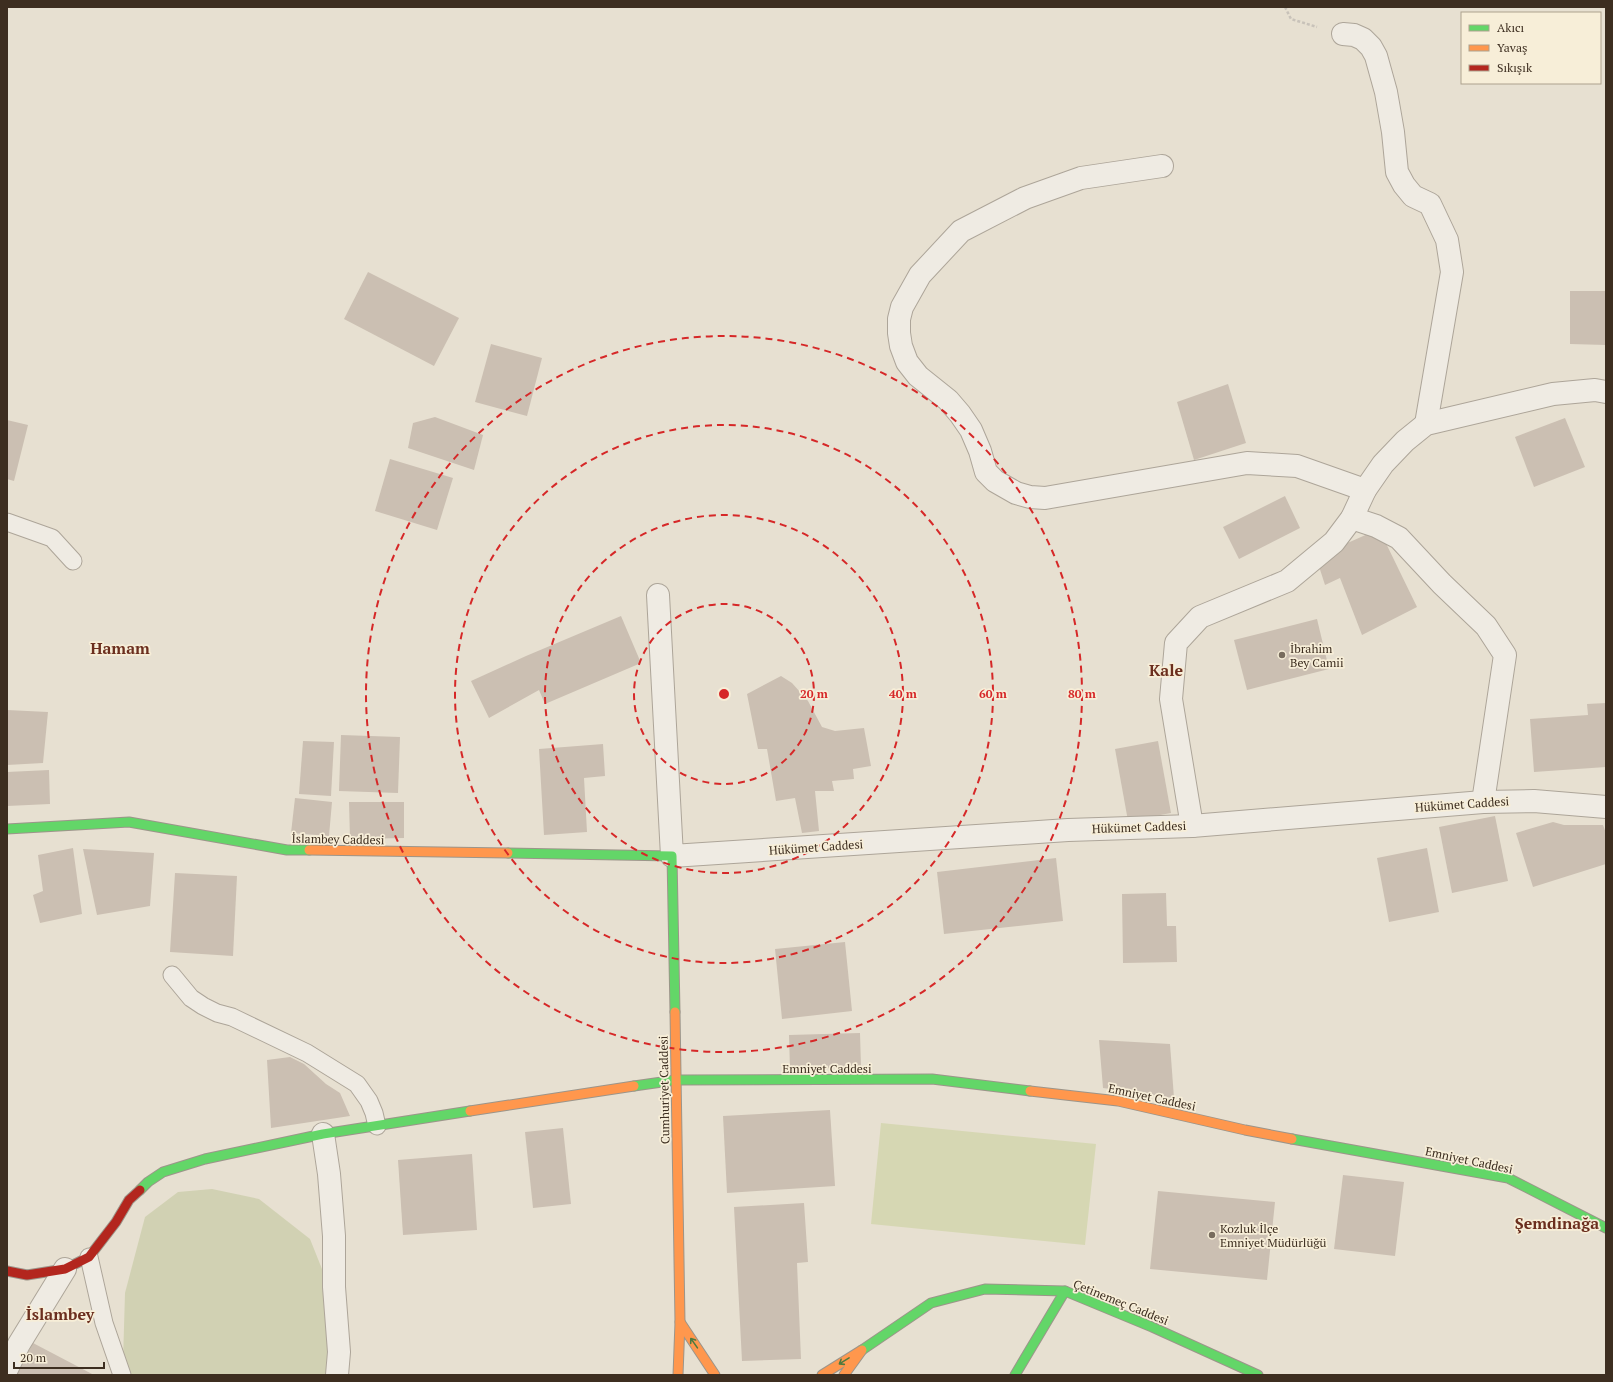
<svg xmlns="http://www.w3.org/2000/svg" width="1613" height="1382" font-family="'PT Serif',serif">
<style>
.green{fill:#d6d7b3}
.cemetery{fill:#d1d1b3}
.building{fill:#cbbfb2}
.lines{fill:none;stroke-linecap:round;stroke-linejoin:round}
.lane-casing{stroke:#ada599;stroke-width:19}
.street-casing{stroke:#ada599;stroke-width:24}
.fast-casing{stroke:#9c958a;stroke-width:11}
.slow-casing{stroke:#9c958a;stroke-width:11}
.jam-casing{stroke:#9c958a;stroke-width:11}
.path{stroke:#c8c2b9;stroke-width:2.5;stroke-dasharray:3 2;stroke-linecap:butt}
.lane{stroke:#efebe3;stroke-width:17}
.street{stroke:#efebe3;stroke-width:22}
.fast{stroke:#63d668;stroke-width:9}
.slow{stroke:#ff974d;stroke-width:9}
.jam{stroke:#b3261e;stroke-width:9}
.oneway{stroke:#4e7a40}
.ring{fill:none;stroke:#d62828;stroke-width:2;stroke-dasharray:7 5}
.poi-dot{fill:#786c5e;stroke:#f7eed8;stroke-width:1.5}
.labels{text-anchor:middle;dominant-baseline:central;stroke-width:3.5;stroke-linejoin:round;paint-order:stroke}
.poi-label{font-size:12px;fill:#3d2e20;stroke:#f7eed8;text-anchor:start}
.street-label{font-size:12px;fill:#3d2e20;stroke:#f7eed8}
.district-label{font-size:16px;font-weight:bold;fill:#6b2e1e;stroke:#f7eed8}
.centre{fill:#d62828;stroke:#f7eed8;stroke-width:2}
.ring-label{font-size:12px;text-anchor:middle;font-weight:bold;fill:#d62828;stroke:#f7eed8;stroke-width:3.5;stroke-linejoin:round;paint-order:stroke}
</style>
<rect width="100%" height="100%" fill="#e7e0d1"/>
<!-- green -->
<polygon class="green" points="881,1123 1096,1144 1085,1245 871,1224"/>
<!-- cemetery -->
<polygon class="cemetery" points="212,1189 259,1199 310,1239 324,1274 330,1375 132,1375 123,1361 125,1293 145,1217 178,1192"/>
<!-- building -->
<g class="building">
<polygon points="368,272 459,318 434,366 344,319"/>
<polygon points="1570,291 1606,291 1606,345 1570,344"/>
<polygon points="491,344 542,358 527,416 475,402"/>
<polygon points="1228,384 1246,443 1194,460 1177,402"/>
<polygon points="435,417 483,435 474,470 408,448 413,423"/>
<polygon points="1565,418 1585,467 1534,487 1515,437"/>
<polygon points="7,420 28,425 14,481 7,479"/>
<polygon points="390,459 453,478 437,530 375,511"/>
<polygon points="1285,496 1300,528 1239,559 1223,527"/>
<polygon points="1379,529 1417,607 1362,635 1340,578 1325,585 1316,557"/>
<polygon points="621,616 641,663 545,704 539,690 489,718 471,681 526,656"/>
<polygon points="1317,619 1329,669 1247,690 1234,640"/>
<polygon points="781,676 792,683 808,701 822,727 835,731 864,728 871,766 853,769 854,779 832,781 834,791 815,791 819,831 802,833 795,798 776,801 767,749 758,749 747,694"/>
<polygon points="1606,703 1606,767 1534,772 1530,719 1588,715 1587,704"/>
<polygon points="7,710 48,712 43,763 7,765"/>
<polygon points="341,735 400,737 398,793 339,791"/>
<polygon points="303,741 334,742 331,796 299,794"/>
<polygon points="1158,741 1171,813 1128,821 1115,749"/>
<polygon points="603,744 605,776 584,778 587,832 544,835 539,749"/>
<polygon points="49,770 50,804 7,806 7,772"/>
<polygon points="295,798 332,802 329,836 291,833"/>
<polygon points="349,802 404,802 404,838 350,839"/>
<polygon points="1495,816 1508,881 1452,893 1439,827"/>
<polygon points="1553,822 1564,825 1603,825 1606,833 1606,864 1533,887 1516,833"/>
<polygon points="73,848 82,914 40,923 33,895 43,891 38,855"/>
<polygon points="1427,848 1439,912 1389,922 1377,858"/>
<polygon points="83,849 154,853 150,906 97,915"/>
<polygon points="1056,858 1063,921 944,934 937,872"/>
<polygon points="175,873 237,876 233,956 170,952"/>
<polygon points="1166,893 1167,926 1176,926 1177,962 1123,963 1122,894"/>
<polygon points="845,942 852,1011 782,1019 775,949"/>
<polygon points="860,1033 861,1067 790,1070 789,1035"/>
<polygon points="1099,1040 1170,1044 1174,1098 1103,1088"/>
<polygon points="290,1057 304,1064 326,1084 340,1093 350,1116 271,1128 267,1060"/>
<polygon points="830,1110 835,1186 727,1193 723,1116"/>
<polygon points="563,1128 571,1204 533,1208 525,1132"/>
<polygon points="472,1154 477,1230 403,1235 398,1160"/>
<polygon points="1343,1175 1404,1182 1395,1256 1334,1249"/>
<polygon points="1158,1191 1275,1202 1267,1280 1150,1269"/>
<polygon points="804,1203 808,1262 797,1263 801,1359 742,1361 734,1207"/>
<polygon points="33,1343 94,1375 16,1375"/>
</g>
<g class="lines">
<defs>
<g id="lane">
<polyline points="7,522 52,538 73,561"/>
<polyline points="172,975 191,998 203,1006 217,1013 232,1017 307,1053 357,1084 369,1101 374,1113 377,1126"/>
<polyline points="89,1257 104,1323 122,1375"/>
</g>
<g id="street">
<polyline points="1343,34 1354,35 1363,39 1371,47 1376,56 1386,92 1393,132 1397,172 1404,185 1413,196 1430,204 1447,240 1452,272 1426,424"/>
<polyline points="1162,166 1081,178 1025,198 961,231 920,275 902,307 899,319 899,333 901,346 907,362 918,376 948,400 960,414 971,430 980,451 986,472 995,481 1016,493 1030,497 1045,498 1247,463 1297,466 1365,490"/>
<polyline points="1352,518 1376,526 1399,538 1442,584 1486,626 1505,655 1483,802"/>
<polyline points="658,595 672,856 1068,830 1192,826 1483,802 1534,801 1606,807"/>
<polyline points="1192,826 1171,699 1176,643 1200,617 1287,581 1334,542 1352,518 1365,490 1383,464 1405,441 1426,424 1553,394 1595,390 1606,392"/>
<polyline points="323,1134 329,1174 334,1236 334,1287 339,1352 337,1375"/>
<polyline points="7,1369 19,1344 65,1269"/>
</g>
<g id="fast">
<polyline points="7,829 129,822 287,850 309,850"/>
<polyline points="508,853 672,856 675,1012"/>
<polyline points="634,1086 676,1080 932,1079 1030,1091"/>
<polyline points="1292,1139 1508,1178 1606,1228"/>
<polyline points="140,1190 148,1182 163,1172 205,1159 323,1134 470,1111"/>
<polyline points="862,1350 931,1303 985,1289 1065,1291 1152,1327 1258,1375"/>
<polyline points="1015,1375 1065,1291"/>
</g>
<g id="slow">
<polyline points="309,850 508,853"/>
<polyline points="675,1012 680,1322"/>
<polyline points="1030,1091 1118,1101 1245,1130 1292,1139"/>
<polyline points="470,1111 634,1086"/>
<polyline points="678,1375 680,1322 715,1375"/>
<polyline points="822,1375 862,1350 844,1375"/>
</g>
<polyline id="jam" points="7,1271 27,1275 65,1269 89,1257 116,1222 129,1200 140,1190"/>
</defs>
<!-- lane casing -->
<use href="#lane" class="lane-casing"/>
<!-- street casing -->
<use href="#street" class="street-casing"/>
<!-- fast casing -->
<use href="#fast" class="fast-casing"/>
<!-- slow casing -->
<use href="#slow" class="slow-casing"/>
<!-- jam casing -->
<use href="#jam" class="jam-casing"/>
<!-- path -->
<polyline class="path" points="1285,7 1291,19 1317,27"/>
<!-- lane -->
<use href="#lane" class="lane"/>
<!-- street -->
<use href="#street" class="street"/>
<!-- fast -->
<use href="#fast" class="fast"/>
<!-- slow -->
<use href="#slow" class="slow"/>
<!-- jam -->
<use href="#jam" class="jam"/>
</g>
<!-- one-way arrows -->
<defs><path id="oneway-shaft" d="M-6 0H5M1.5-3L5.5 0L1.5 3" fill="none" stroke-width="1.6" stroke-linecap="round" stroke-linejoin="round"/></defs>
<g class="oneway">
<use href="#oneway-shaft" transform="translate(694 1343) rotate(-125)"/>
<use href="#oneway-shaft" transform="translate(844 1361) rotate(148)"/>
</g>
<!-- distance rings -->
<g class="ring">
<circle cx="724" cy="694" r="90"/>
<circle cx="724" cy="694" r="179"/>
<circle cx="724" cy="694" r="269"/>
<circle cx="724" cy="694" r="358"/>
</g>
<!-- markers -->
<g class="poi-dot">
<circle cx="1282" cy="655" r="4"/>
<circle cx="1212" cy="1235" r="4"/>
</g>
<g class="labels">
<!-- poi labels -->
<g class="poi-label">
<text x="1290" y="648">İbrahim<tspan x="1290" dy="14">Bey Camii</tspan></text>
<text x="1220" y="1228">Kozluk İlçe<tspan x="1220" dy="14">Emniyet Müdürlüğü</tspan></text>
</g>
<!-- street labels -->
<g class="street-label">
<text transform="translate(1462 804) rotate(-4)">Hükümet Caddesi</text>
<text transform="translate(1139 827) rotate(-2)">Hükümet Caddesi</text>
<text transform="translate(338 839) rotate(1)">İslambey Caddesi</text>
<text transform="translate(816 847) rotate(-4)">Hükümet Caddesi</text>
<text x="827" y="1068">Emniyet Caddesi</text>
<text transform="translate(664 1090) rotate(-91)">Cumhuriyet Caddesi</text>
<text transform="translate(1152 1097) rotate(12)">Emniyet Caddesi</text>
<text transform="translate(1469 1160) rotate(12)">Emniyet Caddesi</text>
<text transform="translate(1121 1302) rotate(22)">Çetinemeç Caddesi</text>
</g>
<!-- district labels -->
<g class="district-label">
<text x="120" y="648">Hamam</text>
<text x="1166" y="670">Kale</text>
<text x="1557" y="1223">Şemdinağa</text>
<text x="60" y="1314">İslambey</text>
</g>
</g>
<circle cx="724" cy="694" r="6" class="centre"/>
<g class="ring-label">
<text x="814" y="698">20 m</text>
<text x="903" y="698">40 m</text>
<text x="993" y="698">60 m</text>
<text x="1082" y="698">80 m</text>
</g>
<!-- border -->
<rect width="1613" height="1382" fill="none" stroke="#3d2e20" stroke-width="16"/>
<!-- legend -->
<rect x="1461" y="12" width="140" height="72" fill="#f7eed8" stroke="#ada18e"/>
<rect x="1469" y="25" width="20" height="6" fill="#63d668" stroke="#ada18e"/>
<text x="1497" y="32" font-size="12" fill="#3d2e20">Akıcı</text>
<rect x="1469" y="45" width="20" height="6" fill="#ff974d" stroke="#ada18e"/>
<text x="1497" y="52" font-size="12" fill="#3d2e20">Yavaş</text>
<rect x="1469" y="65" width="20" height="6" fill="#b3261e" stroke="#ada18e"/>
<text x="1497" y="72" font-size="12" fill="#3d2e20">Sıkışık</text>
<!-- scale -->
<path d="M14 1362v6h90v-6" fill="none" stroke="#3d2e20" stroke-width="2"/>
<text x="20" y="1362" font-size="12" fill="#3d2e20" stroke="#f7eed8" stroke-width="3" paint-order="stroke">20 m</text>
</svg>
